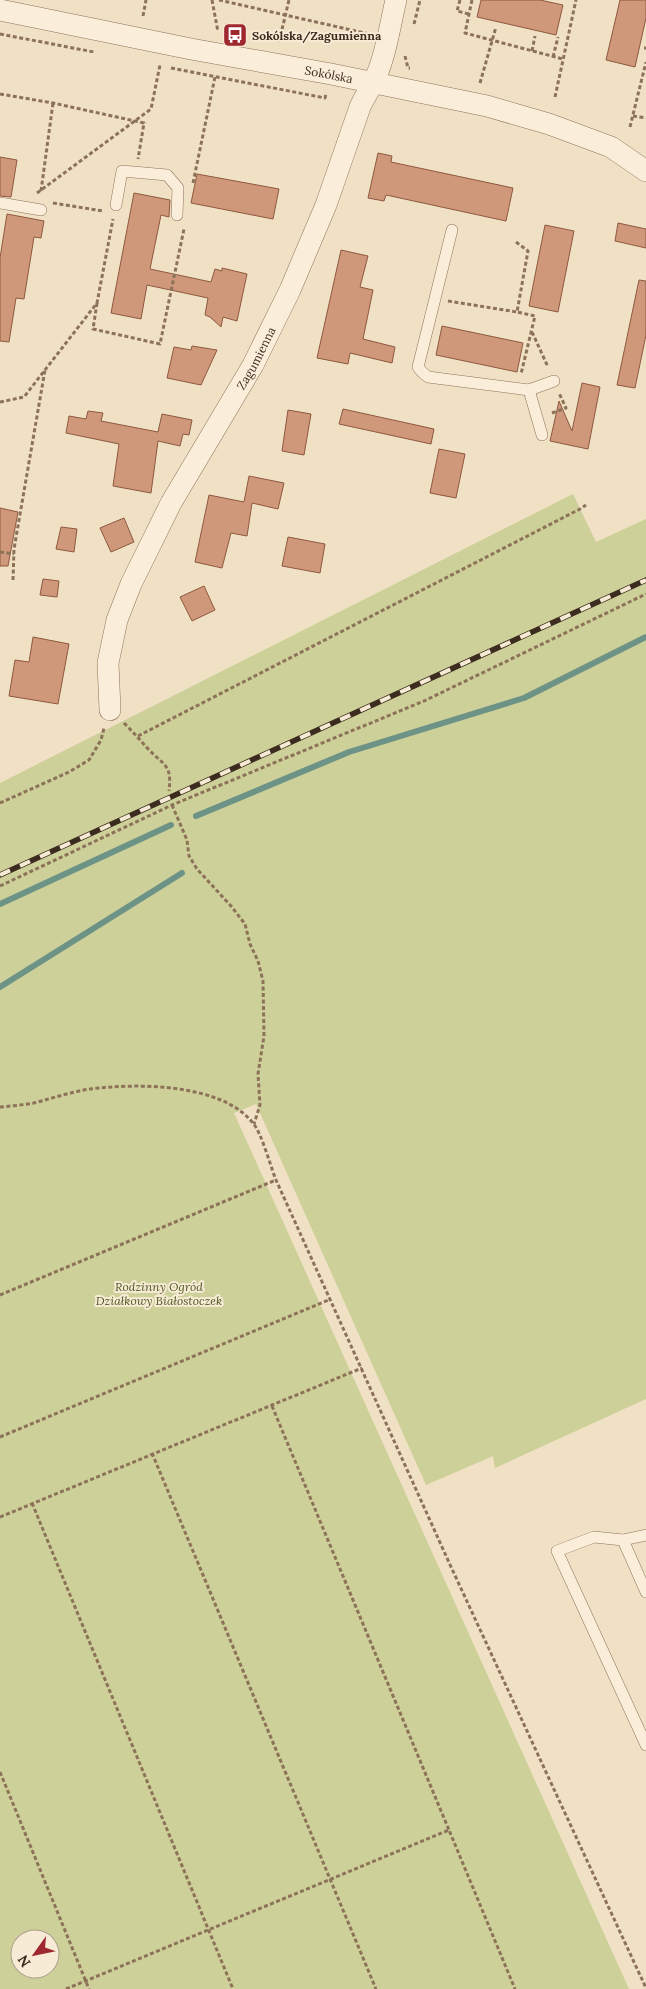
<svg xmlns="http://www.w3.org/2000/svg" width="646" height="1989" font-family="Lora,serif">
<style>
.green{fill:#cdd098;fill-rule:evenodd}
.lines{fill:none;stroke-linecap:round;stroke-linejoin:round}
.stream{stroke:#6d9387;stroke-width:6}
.building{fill:#d0987a;stroke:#8d583f}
.lane-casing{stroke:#8d725a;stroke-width:12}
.street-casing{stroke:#8d725a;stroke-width:22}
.path{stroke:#8d725a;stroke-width:3;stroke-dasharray:4 2.5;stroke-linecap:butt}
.lane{stroke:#faeeda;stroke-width:11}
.street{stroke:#faeeda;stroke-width:21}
.rail-casing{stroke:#3c2b1f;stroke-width:5.5}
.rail{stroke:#f7ebd6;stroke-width:4;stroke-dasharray:11;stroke-linecap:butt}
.labels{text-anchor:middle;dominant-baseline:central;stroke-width:4;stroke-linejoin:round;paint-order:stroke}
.poi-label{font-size:12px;font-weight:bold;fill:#3c2b1f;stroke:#f7ebd6;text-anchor:start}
.street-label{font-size:12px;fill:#3c2b1f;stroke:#f7ebd6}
.park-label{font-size:12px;font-style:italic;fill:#505a24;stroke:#f7ebd6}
</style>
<rect width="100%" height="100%" fill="#f0e1c5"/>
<!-- green -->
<path class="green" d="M573,494L596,542L646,519V1399L495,1468L493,1456L426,1485L256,1104L234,1113L629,1989H0V783ZM20,1939H50V1969H20Z"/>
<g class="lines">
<!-- stream -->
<g class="stream">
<polyline points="196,816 349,752 524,698 646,637"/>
<polyline points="0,904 171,825"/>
<polyline points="0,987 182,873"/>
</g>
</g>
<!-- building -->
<g class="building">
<polygon points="481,0 540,0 563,5 556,35 477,17"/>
<polygon points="620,0 646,0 646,18 635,67 606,60"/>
<polygon points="378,153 392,156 391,162 513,188 506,221 386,195 384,201 368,198"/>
<polygon points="0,157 17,160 11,197 0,196"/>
<polygon points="197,174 279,189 273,219 191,203"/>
<polygon points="134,193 170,200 169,217 161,215 150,269 211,282 215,269 222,271 222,268 247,274 237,321 223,317 221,327 210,317 205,315 208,298 147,285 141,319 111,313"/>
<polygon points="7,214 44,221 41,238 34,237 24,299 16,298 9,342 0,341 0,258"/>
<polygon points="618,223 646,229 646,248 615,241"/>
<polygon points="545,225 574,231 558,312 529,306"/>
<polygon points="341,250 368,256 360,287 373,290 363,339 395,347 392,363 350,353 348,364 317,358"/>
<polygon points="639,280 646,281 646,335 635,388 617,385"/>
<polygon points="442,326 523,343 517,372 436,355"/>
<polygon points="192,346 217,350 201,385 167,378 174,347 191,350"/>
<polygon points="582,383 600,387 588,449 550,441 559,401 572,431"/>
<polygon points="343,409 434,429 431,444 339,424"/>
<polygon points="288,410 311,414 304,455 282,451"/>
<polygon points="88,411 103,413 101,421 158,432 162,414 192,420 189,435 183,434 180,446 158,441 151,493 113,486 119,444 66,433 69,416 86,419"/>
<polygon points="439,449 465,454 456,498 430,493"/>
<polygon points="249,476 284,483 278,509 252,503 247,536 231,533 222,568 195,562 209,495 244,502"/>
<polygon points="0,508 18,512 8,566 0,566"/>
<polygon points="124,518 134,542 111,552 100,528"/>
<polygon points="61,527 77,529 74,552 56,549"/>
<polygon points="288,537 325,544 320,573 282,566"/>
<polygon points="43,579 59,581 57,597 40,595"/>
<polygon points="204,586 215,610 192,621 180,597"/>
<polygon points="33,637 69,644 58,704 9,696 15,660 29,662"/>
</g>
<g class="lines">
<defs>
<g id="lane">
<polyline points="0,203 41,210"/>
<polyline points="116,205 122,171 167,175 178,188 177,215"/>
<polyline points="452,230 418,367 422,372 428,377 529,390 542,435"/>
<polyline points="529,390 554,381"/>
<polyline points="623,1540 646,1535"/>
<polyline points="646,1592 623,1540 594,1537 557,1551 646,1745"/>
</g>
<g id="street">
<path id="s1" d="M0,10L191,49L331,74L487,106L549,124L611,147L646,171"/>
<path id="s2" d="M110,710L108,663L117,620L131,584L171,503L253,365L290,290L326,205L360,107C364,98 369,91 373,83C385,60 390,25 396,0"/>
</g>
</defs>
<!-- lane casing -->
<use href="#lane" class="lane-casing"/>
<!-- street casing -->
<use href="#street" class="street-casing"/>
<!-- path -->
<g class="path">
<polyline points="212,0 218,32"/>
<polyline points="219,0 369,34"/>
<polyline points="460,0 457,11 469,14"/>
<polyline points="472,0 465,33 563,59"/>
<polyline points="143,16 146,0"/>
<polyline points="414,24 420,0"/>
<polyline points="0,34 94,52"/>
<polyline points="279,42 289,0"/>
<polyline points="644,48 646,48"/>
<polyline points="532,51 535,36"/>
<polyline points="405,56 408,68 410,68"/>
<polyline points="553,57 558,37"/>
<polyline points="171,68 325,98 326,94"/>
<polyline points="480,83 496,27"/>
<polyline points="0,94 53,103 144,123 138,159"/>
<polyline points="555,97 576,0"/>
<polyline points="633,116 646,118"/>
<polyline points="630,127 646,62"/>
<polyline points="193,183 215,77"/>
<polyline points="41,191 53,103"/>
<polyline points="37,193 151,109 160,65"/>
<polyline points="53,203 103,211"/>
<polyline points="516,242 528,251 517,312 535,316 521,374"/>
<polyline points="448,301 517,312"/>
<polyline points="97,303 93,329 160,344 184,229"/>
<polyline points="532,332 548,367"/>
<polyline points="0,402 24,397 97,303 113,219"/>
<polyline points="552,413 566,408 559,393"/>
<polyline points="0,552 14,554"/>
<polyline points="13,580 14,549 45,370"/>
<path d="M124,723C133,732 141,741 149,750C165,766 172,765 169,791"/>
<polyline points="138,736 580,509 586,505"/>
<polyline points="0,803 69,772 89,760 101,740 104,728"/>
<polyline points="172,805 187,840 189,856 197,869 231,906 245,924 250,944 258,961 263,981 264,1036 258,1074 260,1105 254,1124"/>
<polyline points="0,886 172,805 424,701 646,594"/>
<path d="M0,1107C11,1106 23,1105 34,1103C53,1098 71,1092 90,1089C137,1083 221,1083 253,1123C262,1134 270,1165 276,1180L452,1569L646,1988"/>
<polyline points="0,1295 276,1180"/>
<polyline points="272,1406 449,1830"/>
<polyline points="0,1437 331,1299"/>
<polyline points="152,1453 376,1989"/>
<polyline points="32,1503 233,1989"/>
<polyline points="0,1517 362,1368"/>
<polyline points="0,1772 89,1989"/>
<polyline points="66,1989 449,1830 515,1989"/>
</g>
<!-- lane -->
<use href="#lane" class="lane"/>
<!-- street -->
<use href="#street" class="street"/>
<defs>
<polyline id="rail" points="0,875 646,580"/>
</defs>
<!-- rail casing -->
<use href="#rail" class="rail-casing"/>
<!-- rail -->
<use href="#rail" class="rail"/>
</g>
<!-- icons -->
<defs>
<symbol id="bus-square" viewBox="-11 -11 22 22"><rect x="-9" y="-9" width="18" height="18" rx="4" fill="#9f2730" stroke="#f7ebd6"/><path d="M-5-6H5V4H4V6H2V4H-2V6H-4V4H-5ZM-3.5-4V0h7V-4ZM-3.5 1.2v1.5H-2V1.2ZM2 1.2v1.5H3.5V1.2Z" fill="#fff"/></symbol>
</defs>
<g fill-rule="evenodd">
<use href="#bus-square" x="221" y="21" width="28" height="28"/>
</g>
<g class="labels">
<!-- poi labels -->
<g class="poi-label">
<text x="252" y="35">Sokólska/Zagumienna</text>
</g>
<!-- street labels -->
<g class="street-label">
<text stroke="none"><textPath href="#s1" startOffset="335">Sokólska</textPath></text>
<text stroke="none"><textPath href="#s2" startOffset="388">Zagumienna</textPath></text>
</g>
<!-- park labels -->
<g class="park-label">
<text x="159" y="1286">Rodzinny Ogród<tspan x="159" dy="14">Działkowy Białostoczek</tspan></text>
</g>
</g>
<!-- north arrow -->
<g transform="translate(35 1954) rotate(237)"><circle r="24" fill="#f7ebd6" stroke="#ac9e8d"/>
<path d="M0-4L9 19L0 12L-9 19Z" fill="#9f2730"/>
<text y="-8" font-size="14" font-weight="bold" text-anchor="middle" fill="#3c2b1f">N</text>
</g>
</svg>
